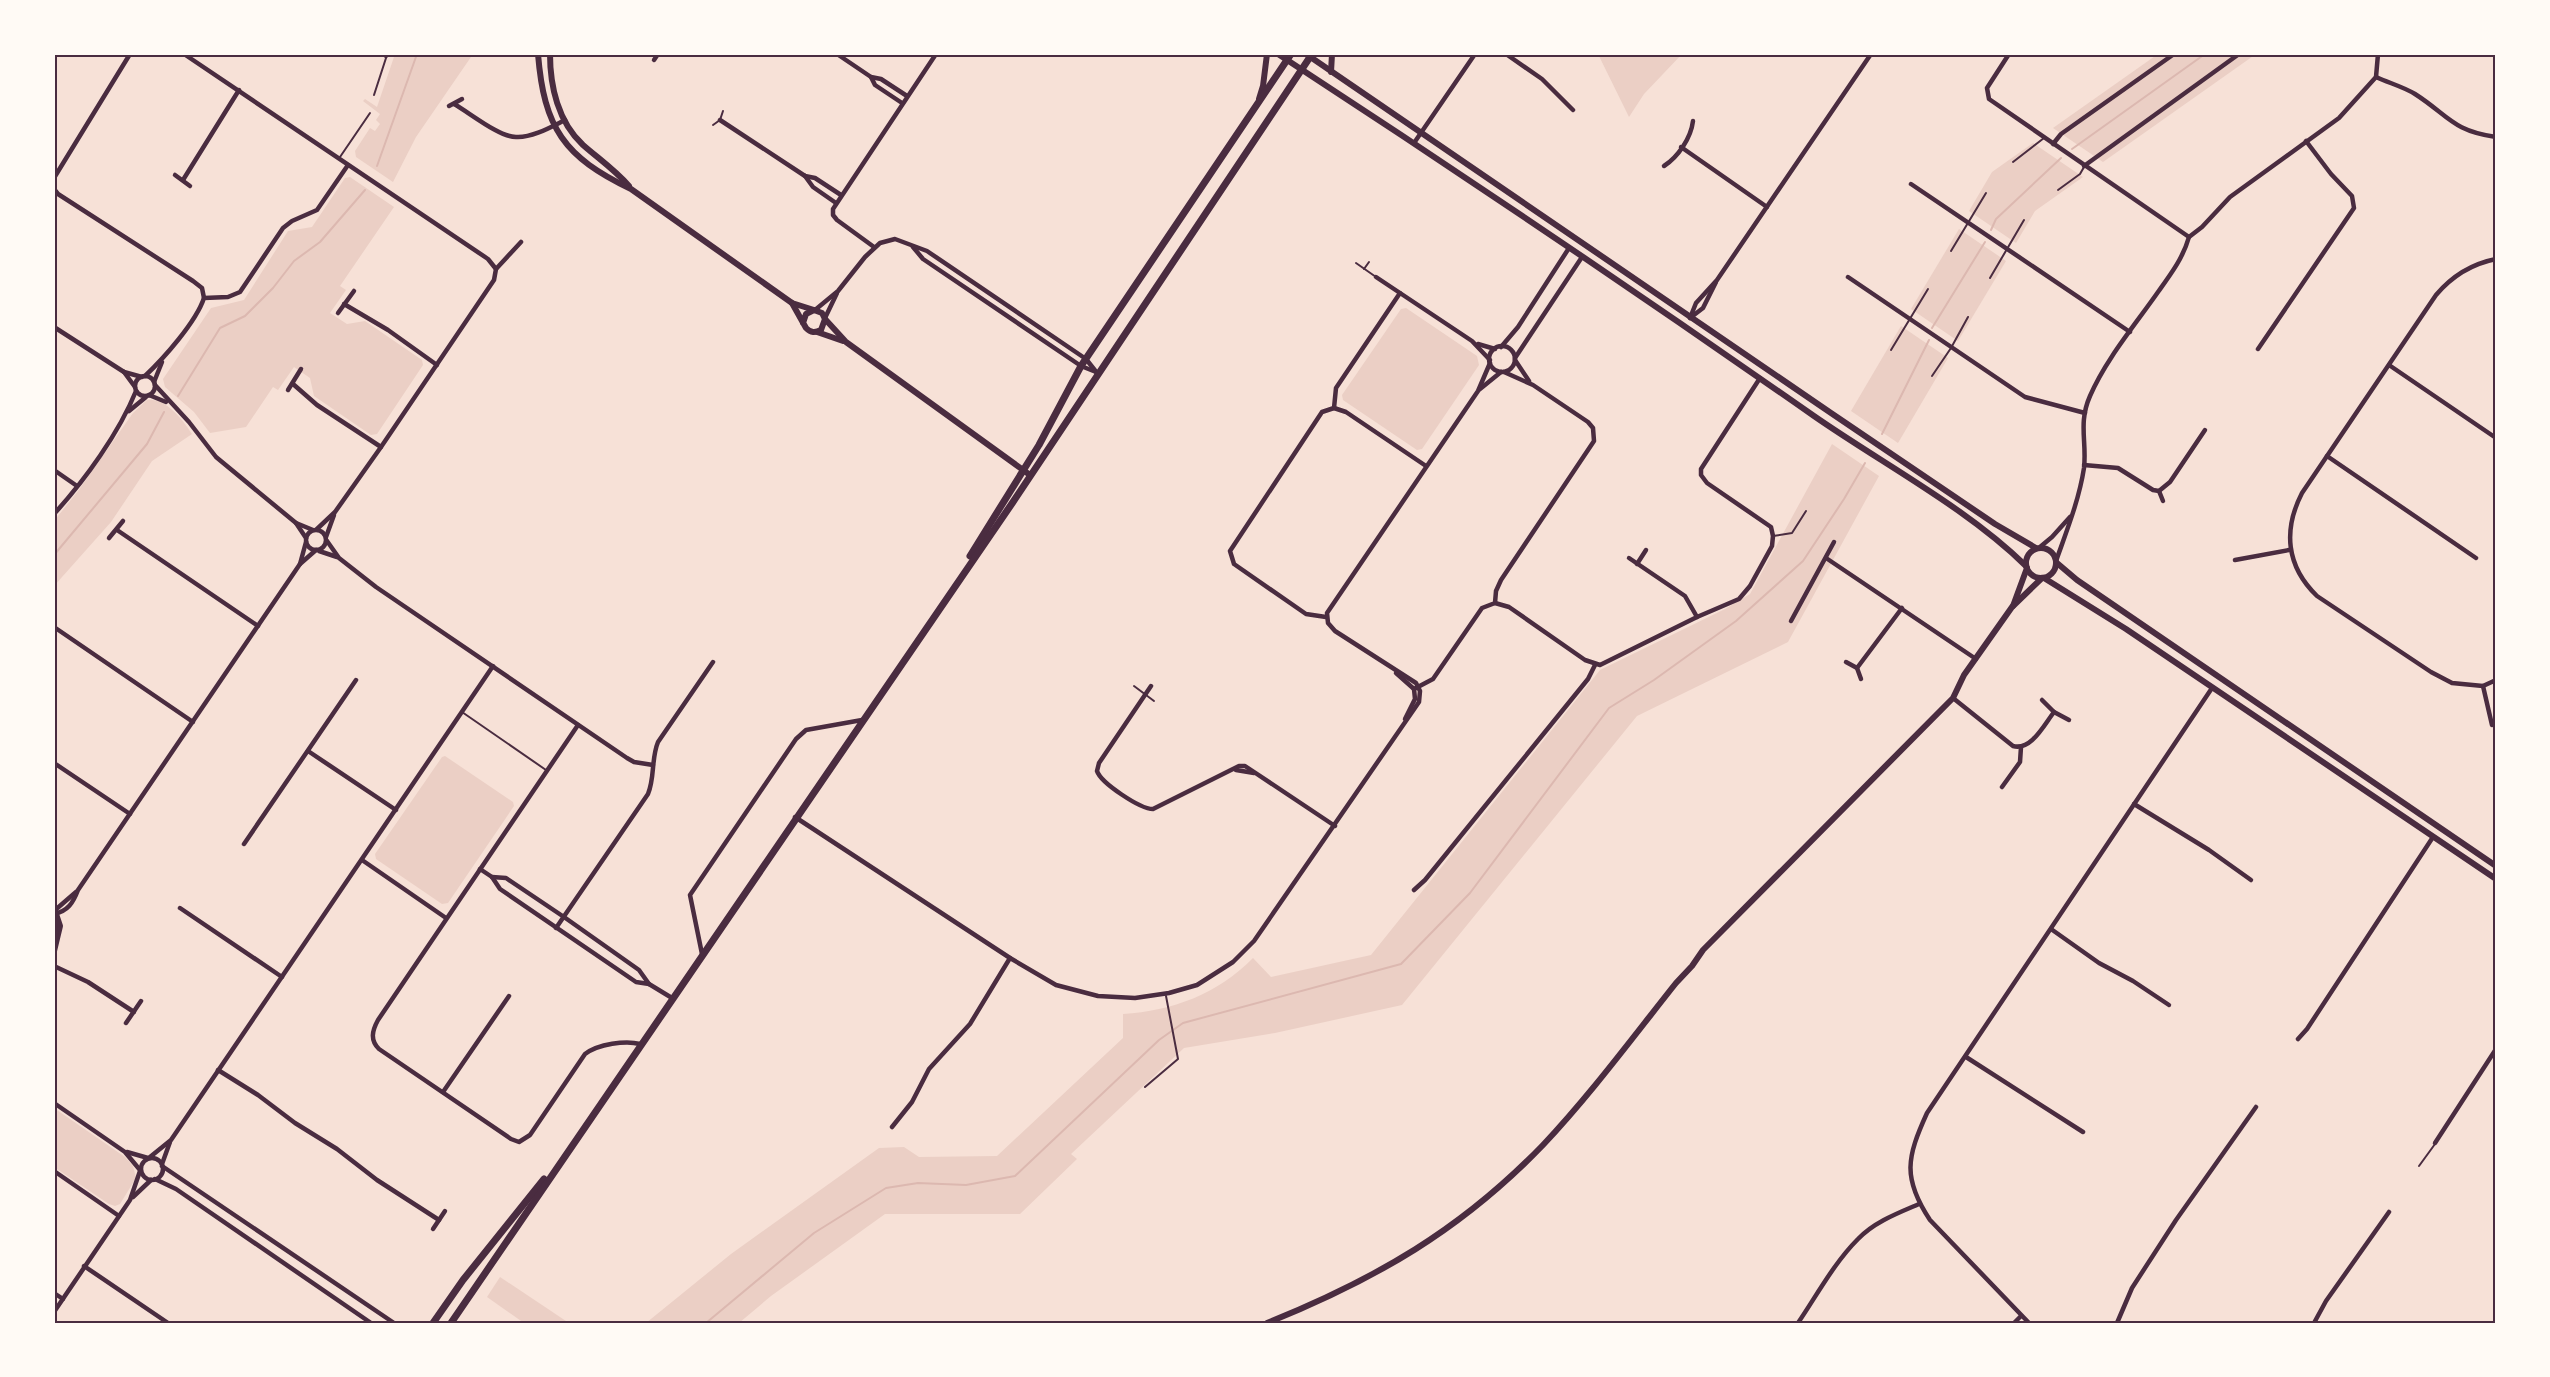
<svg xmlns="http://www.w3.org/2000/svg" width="2550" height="1377" font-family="'Archivo Narrow',sans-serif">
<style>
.green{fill:#ebcfc5}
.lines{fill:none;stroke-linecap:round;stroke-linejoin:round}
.stream{stroke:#dcb8b0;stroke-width:2}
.service{stroke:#4a2c40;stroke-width:2}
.minor{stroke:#4a2c40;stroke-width:4.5}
.tertiary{stroke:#4a2c40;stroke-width:6}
.secondary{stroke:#4a2c40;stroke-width:7}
.neatline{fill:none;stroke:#4a2c40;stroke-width:2}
</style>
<rect width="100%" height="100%" fill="#f7e1d7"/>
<!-- green -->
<g class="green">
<polygon points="395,54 473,54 416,137 393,182 356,157 355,151 370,128 375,131 380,124 376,120 380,114 363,101 365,99 377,107"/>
<polygon points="1598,54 1682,54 1644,94 1629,117"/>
<polygon points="2158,54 2256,54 2103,162 2053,128"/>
<polygon points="2033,143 2083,177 2035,211 2016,243 1969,211 1992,172"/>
<polygon points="350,177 394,207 340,286 346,290 330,313 347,324 365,321 422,360 423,365 377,434 371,435 314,396 310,378 294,367 278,390 273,387 246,427 210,433 194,412 165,387 163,379 211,308 244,300 288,231 312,227 345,178"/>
<polygon points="1959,229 2006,261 1958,341 1911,309"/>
<polygon points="1406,308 1477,356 1479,365 1422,449 1417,450 1343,400 1342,395 1401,309"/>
<polygon points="1901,326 1948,358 1898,443 1851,411"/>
<path d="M147,400C166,398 182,419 192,434L152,461L111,522L54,586V521L78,491L133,413Z"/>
<path d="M1832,444L1879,476L1788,642L1637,716L1402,1005L1275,1033L1184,1048L1071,1154L1077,1159L1020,1214H885L771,1296L739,1323H646L731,1254L879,1148L904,1147L919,1157L997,1156L1123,1038V1014C1172,1011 1218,994 1253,958L1271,977L1371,955L1600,670L1725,609L1750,594Z"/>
<polygon points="445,756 513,802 514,806 448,903 442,904 376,859 375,854 442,757"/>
<polygon points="54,1108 125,1157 133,1166 136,1178 120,1204 115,1206 109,1204 54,1167"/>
<polygon points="500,1277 569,1323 524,1323 487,1297"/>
</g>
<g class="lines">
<!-- stream -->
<g class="stream">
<polyline points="2072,149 2205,54"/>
<polyline points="377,166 417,54"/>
<polyline points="1991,230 1996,219 2061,158"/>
<polyline points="1932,328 1985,242"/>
<polyline points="178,396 220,328 245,316 273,288 294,261 320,242 365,190"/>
<polyline points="1882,434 1929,340"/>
<polyline points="54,555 147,444 164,412"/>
<polyline points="706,1323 814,1233 886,1188 918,1183 966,1185 1015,1176 1159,1040 1183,1023 1401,964 1470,893 1609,708 1654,680 1736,621 1803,561 1844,499 1865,463"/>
</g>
<!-- service -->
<g class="service">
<polyline points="374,95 386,58"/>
<polyline points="713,125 720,120 723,111"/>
<polyline points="340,157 370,113"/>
<polyline points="2013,162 2044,138"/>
<polyline points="2058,190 2080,174 2084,167"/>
<polyline points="1951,251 1986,193"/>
<polyline points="1356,263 1376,277"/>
<polyline points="1364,269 1369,262"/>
<polyline points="1990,278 2024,220"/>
<polyline points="1891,350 1928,289"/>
<polyline points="1932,376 1951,348 1968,317"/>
<polyline points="1773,536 1792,533 1806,511"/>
<polyline points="1134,686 1154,701"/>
<polyline points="462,712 546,770"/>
<polyline points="1145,1087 1178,1059 1166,996"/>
<polyline points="2419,1166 2435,1144"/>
</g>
<!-- minor -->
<g class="minor">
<polyline points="184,54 488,259 496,269"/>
<polyline points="384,54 386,56"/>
<polyline points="837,54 871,77 881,79 907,96"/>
<polyline points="1506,54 1542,79 1573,110"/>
<polyline points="2009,54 1987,88 1989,99 2189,237"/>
<polyline points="654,60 658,54"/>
<polyline points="871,77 875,85 902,103"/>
<path d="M2376,77C2389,83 2404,87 2415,94C2448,115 2452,131 2496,137"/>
<path d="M454,104C470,113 499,137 516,137C532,138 551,127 565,120"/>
<polyline points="449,106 462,99"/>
<polyline points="720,120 805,176 815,178 841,195"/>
<polyline points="1414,143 1475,54"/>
<polyline points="2053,144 2061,134 2174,54"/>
<polyline points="1681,147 1767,207"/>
<path d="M1664,166C1678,157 1691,138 1693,121"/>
<polyline points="2084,166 2239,54"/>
<polyline points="175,175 190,186"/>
<polyline points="805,176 813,187 836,203"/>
<polyline points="54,178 130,54"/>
<polyline points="183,180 239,90"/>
<polyline points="1911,184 2130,332"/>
<polyline points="54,189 58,194 193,281 202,288 204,298"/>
<polyline points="874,247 837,220 833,215 833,209 936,54"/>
<polyline points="913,247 923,259 1081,366 1096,372"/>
<path d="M2496,259C2471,264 2452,276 2436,295L2302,493C2283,530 2286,566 2317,596L2431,672L2452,683L2483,686L2496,680"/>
<polyline points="1376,277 1472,341 1490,360"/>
<polyline points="1848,277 2025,397 2085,413"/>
<polyline points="344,304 388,330 437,365"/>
<polyline points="815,310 838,291 865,257 880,243 895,239 927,251 1086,359 1097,373"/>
<polyline points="338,313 354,291"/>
<polyline points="825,318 837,293"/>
<polyline points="1690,318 1696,303 1717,280 1871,54"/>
<polyline points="1690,318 1703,308 1716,282"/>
<polyline points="54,327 124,372 142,377"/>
<polyline points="1478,344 1495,349"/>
<circle cx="1502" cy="359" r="13"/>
<polyline points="1501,347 1518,327 1569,248"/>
<polyline points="2258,349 2354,208 2352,196 2331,174 2306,141"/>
<polyline points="1515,358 1582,257"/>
<polyline points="1515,360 1529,381"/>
<polyline points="2389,365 2496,438"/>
<polyline points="124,372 135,387"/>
<path d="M145,376C164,358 196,322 204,298L228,297L240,292L283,228L292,221L317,210L348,165"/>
<circle cx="145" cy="386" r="10"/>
<polyline points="154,382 162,362"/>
<polyline points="293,384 317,405 381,447"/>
<polyline points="155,385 189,422 216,457 296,523 313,530"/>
<polyline points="1480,389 1501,372"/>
<polyline points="288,390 301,369"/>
<polyline points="149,395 166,402"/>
<polyline points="1334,408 1346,412 1426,466"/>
<polyline points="129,411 146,397"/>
<polyline points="2327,456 2476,558"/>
<polyline points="2084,465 2118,468 2153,490 2159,491 2170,482 2205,430"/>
<polyline points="54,470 77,486"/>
<polyline points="2159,491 2163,501"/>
<path d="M54,514C85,480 119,433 136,391"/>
<polyline points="296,523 306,538"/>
<polyline points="317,529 335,512 381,447 494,280 496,269 521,242"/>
<circle cx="316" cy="540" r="10"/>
<polyline points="117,530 258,626"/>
<polyline points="326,537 334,515"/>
<polyline points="109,538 123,521"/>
<polyline points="327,541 339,558 376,587 627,758 634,762 653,765"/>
<polyline points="2040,547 2052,537 2070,517"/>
<polyline points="319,551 337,557"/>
<polyline points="1629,558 1685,596 1697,617"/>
<polyline points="1826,558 1976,659"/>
<polyline points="2235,560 2289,550"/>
<path d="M2056,561C2067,530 2079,500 2084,468C2087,442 2078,423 2090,396C2106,359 2135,325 2158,292C2171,274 2183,258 2189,237L2202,227L2230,197L2339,118L2376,77L2378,54"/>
<polyline points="300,564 316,550"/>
<polyline points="1637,564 1646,550"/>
<polyline points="1495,603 1509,607 1585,660 1600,665 1697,617 1739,599 1750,586 1772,546 1773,536 1771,527 1707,483 1701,475 1701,469 1760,378"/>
<polyline points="1326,617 1306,614 1234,564 1230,551 1322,412 1334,408 1336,388 1400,293"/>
<polyline points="1791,621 1834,542"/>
<polyline points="54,627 193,722"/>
<polyline points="1846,662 1857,668 1861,679"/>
<polyline points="1857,668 1902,608"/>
<polyline points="1396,673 1414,689"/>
<path d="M1151,686L1099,763L1097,771C1101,783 1140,809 1153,809L1239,766H1245L1335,826"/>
<polyline points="2483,686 2492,725"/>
<polyline points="1414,689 1433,679 1482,608 1495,603 1496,591 1501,580 1594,441 1593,428 1588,422 1533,385 1504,372"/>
<path d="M1953,698L2013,746C2031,751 2044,725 2054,712"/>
<polyline points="2042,700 2054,712 2069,720"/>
<polyline points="1405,719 1415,699 1414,689"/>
<path d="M578,725L378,1020C372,1031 370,1040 379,1049L511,1139L519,1142L530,1135L585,1054C598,1044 626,1040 640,1044"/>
<polyline points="308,751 396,810"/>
<polyline points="54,763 130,814"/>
<polyline points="1236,770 1254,773"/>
<polyline points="2002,787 2020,762 2021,747"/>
<polyline points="2134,804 2209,850 2251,880"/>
<polyline points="795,817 1010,958 1056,985 1098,996 1135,998 1169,993 1197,985 1233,962 1254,941 1419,702 1420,691 1416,683 1335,631 1328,623 1327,613 1478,391 1490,363"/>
<polyline points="244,844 356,680"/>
<polyline points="362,860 446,918"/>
<polyline points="480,869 492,877 500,889 636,982 649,984 672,998"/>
<polyline points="492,877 506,878 564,917 639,970 649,984"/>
<polyline points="1414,890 1425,880 1588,679 1595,665"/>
<polyline points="180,908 282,977"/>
<polyline points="54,911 76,892"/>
<path d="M54,914C68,911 73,903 78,890L300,564L306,542"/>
<path d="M556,928L648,794C655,777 651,759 658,742L713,662"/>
<polyline points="2051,929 2099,963 2133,981 2169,1005"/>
<polyline points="702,954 690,895 796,739 806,730 862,720"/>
<polyline points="54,966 88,982 134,1012"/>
<polyline points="126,1023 141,1001"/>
<polyline points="2298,1039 2307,1029 2433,837"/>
<polyline points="1966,1057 2083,1132"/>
<polyline points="218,1070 258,1095 295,1123 337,1149 377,1180 439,1220"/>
<polyline points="443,1092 509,996"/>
<polyline points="54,1103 125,1152 140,1170"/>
<polyline points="892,1127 912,1102 929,1069 970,1024 1010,958"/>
<polyline points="2435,1143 2496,1049"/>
<polyline points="127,1152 148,1158"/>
<polyline points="150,1157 171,1140 493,666"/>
<circle cx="152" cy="1169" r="11"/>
<polyline points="162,1164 170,1142"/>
<polyline points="162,1166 394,1323"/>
<polyline points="54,1171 119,1216"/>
<polyline points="155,1179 176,1189 371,1323"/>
<polyline points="133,1197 151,1180"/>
<polyline points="433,1229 445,1211"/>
<polyline points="84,1266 168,1323"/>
<polyline points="54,1293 63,1299"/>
<polyline points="54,1312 130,1200 140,1171"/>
<path d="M1798,1323C1817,1295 1834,1263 1858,1239C1874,1222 1898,1213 1919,1204"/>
<polyline points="2014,1323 2021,1316"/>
<path d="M2029,1323L1930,1220C1902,1178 1907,1157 1927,1113L2212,688"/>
<polyline points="2117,1323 2132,1288 2176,1220 2256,1107"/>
<polyline points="2314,1323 2326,1301 2389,1212"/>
</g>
<!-- tertiary -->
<g class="tertiary">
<path d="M538,54C544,128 564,157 631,189L792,303L814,310"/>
<path d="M550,54C550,86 558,122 583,145C599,159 615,170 629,186"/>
<path d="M1278,54C1459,172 1638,293 1814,416C1883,464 1967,508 2026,566"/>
<polyline points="1306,54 1831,413 1995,524 2036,548"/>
<polyline points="1331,72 1332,54"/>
<polyline points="1259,99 1263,86 1267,54"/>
<path d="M792,303L806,328C811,333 815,333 821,330L825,319L822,313L814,310L806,314L803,323"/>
<polyline points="825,319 846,342 1030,475"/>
<polyline points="817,332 843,341"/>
<circle cx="2041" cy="563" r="15"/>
<polyline points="2057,563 2077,580 2496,866"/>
<polyline points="2044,578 2126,629 2496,879"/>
<polyline points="2013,606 2027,568"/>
<polyline points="54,908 60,926 54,951"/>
<polyline points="54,924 56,938"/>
<path d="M1267,1323C1376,1279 1461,1230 1543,1145C1591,1094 1633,1037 1676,983L1692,966L1703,950L1953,698L1964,675L2012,607L2042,578"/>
</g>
<!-- secondary -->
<g class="secondary">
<polyline points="970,556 1039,445 1081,366 1291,54"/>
<polyline points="433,1323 463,1280 544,1179"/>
<polyline points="451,1323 1013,502 1312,54"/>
</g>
</g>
<!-- border -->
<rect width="2550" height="1377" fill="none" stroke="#fffaf5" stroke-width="111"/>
<rect x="56" y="56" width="2438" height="1266" class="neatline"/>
</svg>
